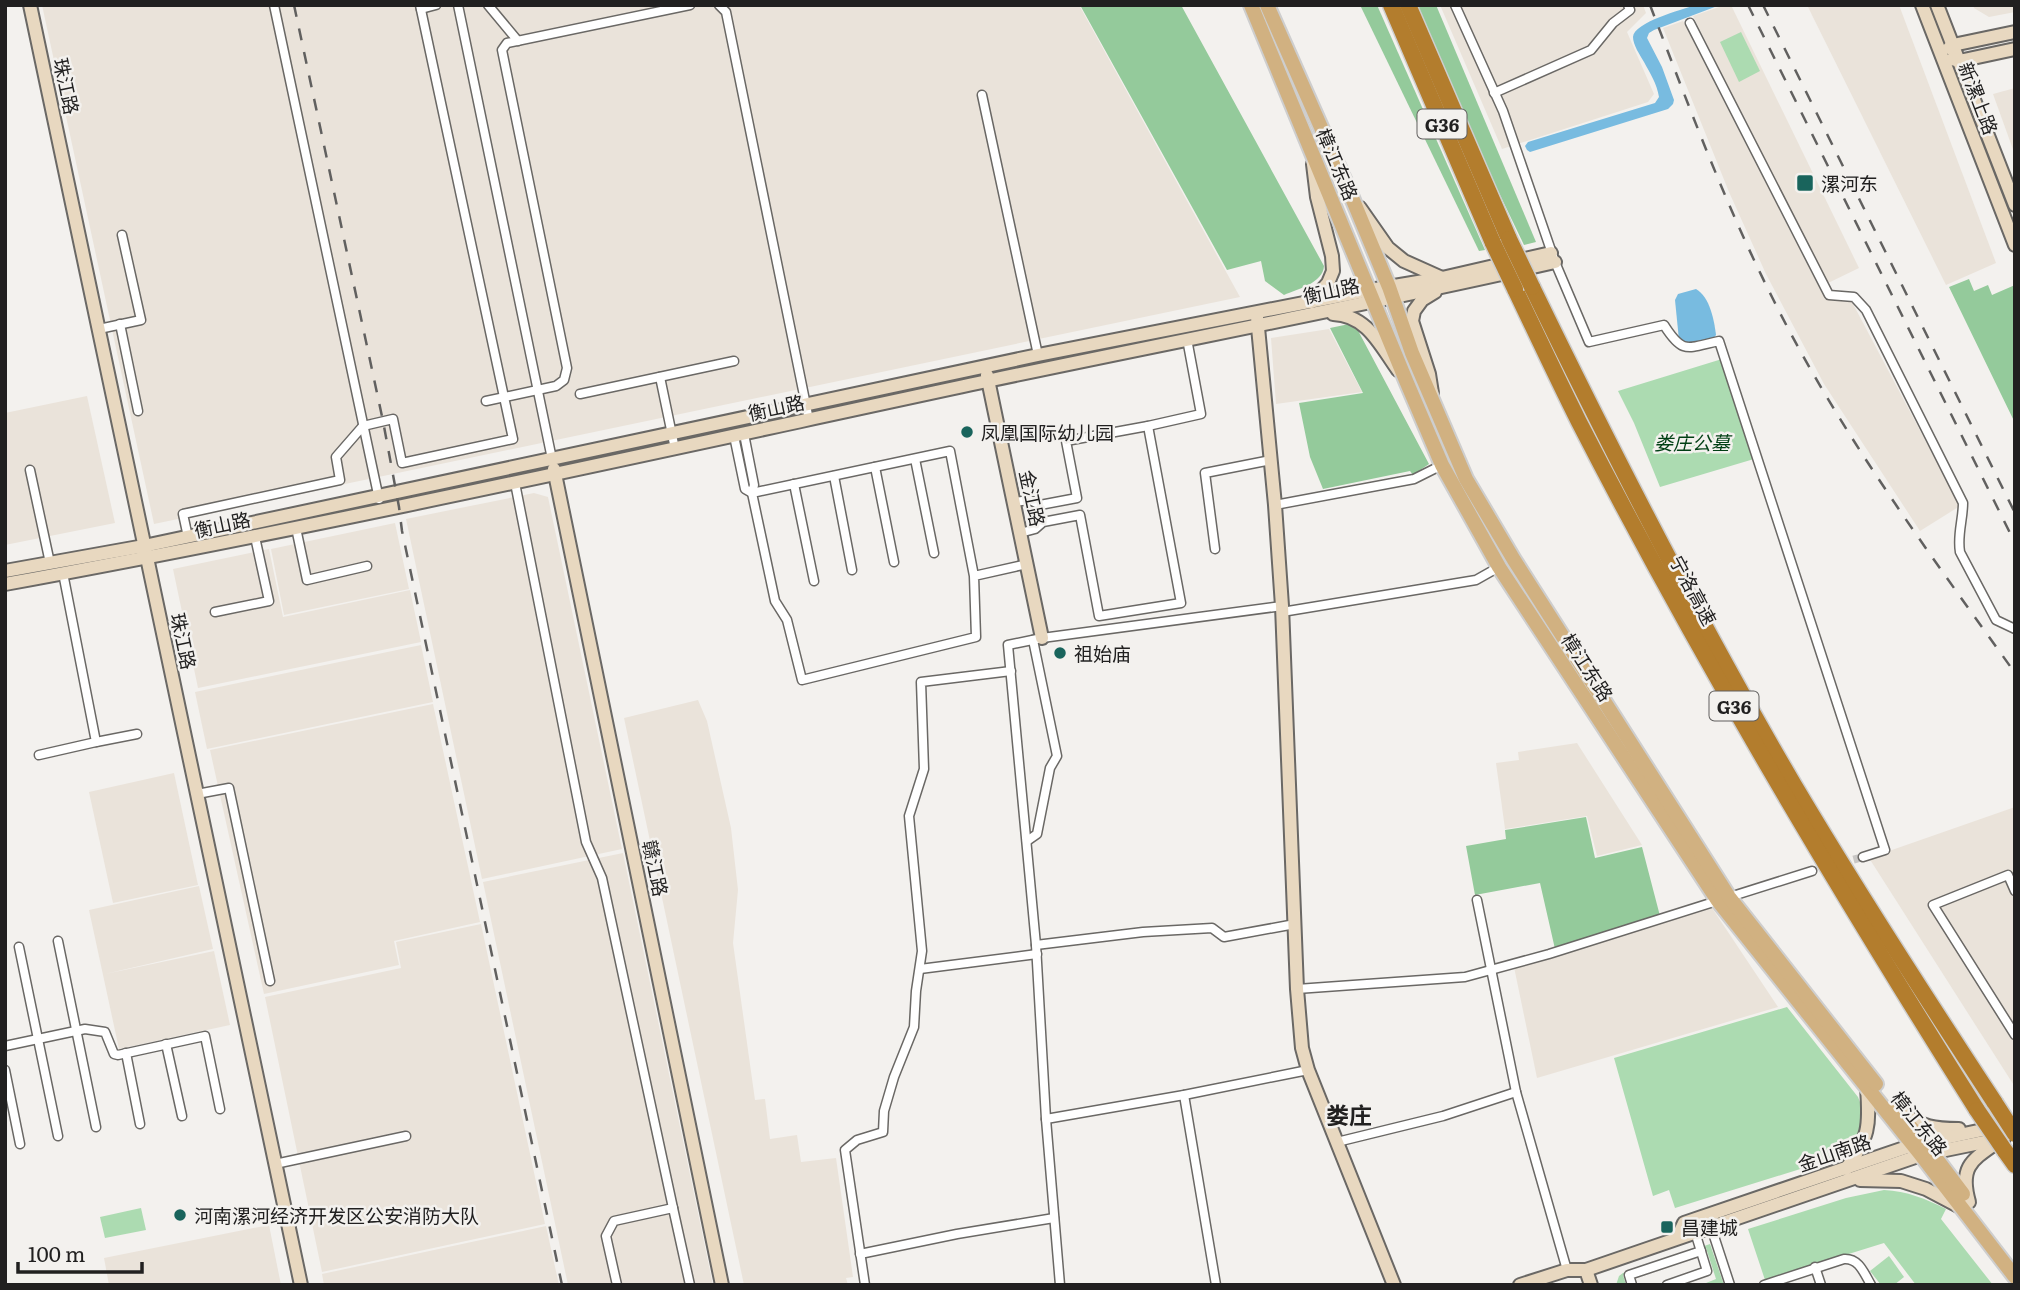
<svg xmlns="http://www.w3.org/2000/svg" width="2020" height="1290" font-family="Literata,'Noto Sans SC',serif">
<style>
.built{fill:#eae3da}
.green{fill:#acdbb1}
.forest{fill:#94ca9b}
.water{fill:#78bbe0}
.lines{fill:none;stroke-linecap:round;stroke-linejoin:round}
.street-tunnel{stroke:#c9c7c5;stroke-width:8;stroke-dasharray:8 4;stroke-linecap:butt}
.street-casing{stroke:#6a6865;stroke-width:11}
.secondary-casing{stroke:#6a6865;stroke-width:16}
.primary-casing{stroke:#cecece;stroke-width:18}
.highway-casing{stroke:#cecece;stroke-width:19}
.street{stroke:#fff;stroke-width:8}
.secondary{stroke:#e8d8c0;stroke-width:12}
.primary{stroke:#d1b181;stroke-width:14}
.highway{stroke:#b37d2d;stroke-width:16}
.rail{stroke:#61605f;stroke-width:2.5;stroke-dasharray:12 12;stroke-linecap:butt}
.highway-bridge-casing{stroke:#cecece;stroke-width:19;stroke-linecap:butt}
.highway-bridge{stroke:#b37d2d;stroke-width:16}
.poi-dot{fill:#19645c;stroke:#f3f1ee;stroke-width:2.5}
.labels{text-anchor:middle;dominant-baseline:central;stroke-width:5;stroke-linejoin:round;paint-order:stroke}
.shield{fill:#f3f1ee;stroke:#605f5e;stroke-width:2}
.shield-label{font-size:18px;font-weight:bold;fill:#212020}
.street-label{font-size:19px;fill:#212020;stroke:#f3f1ee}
.poi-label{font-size:19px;fill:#212020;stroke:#f3f1ee;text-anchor:start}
.park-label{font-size:19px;font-style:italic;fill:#003f14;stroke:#f3f1ee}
.quarter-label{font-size:23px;font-weight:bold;fill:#212020;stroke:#f3f1ee}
</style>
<rect width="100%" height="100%" fill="#f3f1ee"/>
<!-- built -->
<g class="built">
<polygon points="42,5 1079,5 1240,297 154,524"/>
<polygon points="1440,5 1643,5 1646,13 1627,32 1654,94 1648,102 1502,149"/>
<polygon points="1725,5 1731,5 1859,268 1826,284 1693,16"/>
<polygon points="1807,5 1899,5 1996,263 1946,285"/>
<polygon points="1973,5 2015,5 2015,12 1989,17 1974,8"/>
<polygon points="1683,21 1825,299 1852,302 1960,506 1920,531 1824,384 1766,274 1729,192 1663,28"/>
<polygon points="2015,88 2015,155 1993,94"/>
<polygon points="1329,329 1362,392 1276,404 1271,338"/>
<polygon points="87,396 115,523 5,545 5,413"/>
<polygon points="534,493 548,497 622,849 482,879 406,519"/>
<polygon points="395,523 409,589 284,615 271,549"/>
<polygon points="269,549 283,617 410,590 421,642 198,688 173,569"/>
<polygon points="421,645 433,702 207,749 195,692"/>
<polygon points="698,700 707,721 731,828 738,890 733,943 755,1100 765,1099 770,1139 797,1135 801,1162 836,1158 853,1277 846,1278 848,1285 744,1285 624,718"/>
<polygon points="433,704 480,922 394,941 399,965 264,994 210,750"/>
<polygon points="1577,743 1642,845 1597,856 1587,816 1505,829 1496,763 1519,760 1518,752"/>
<polygon points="174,773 198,885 113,903 89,792"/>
<polygon points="2015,807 2015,1087 1869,858"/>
<polygon points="623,853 713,1285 568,1285 483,882"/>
<polygon points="199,886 213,949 105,974 214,951 230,1025 119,1049 89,910"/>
<polygon points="1710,905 1778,1007 1537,1078 1514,967"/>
<polygon points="481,924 545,1224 322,1272 265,997 401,968 396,942"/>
<polygon points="269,1225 281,1285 109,1285 104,1258"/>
<polygon points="546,1226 559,1285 324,1285 322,1274"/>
</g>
<!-- green -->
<g class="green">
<polygon points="1741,32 1760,71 1739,82 1720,42"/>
<polygon points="1722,359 1754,459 1660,487 1634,423 1618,391"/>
<path d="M1787,1007L1858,1097C1868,1120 1861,1137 1845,1155L1675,1208L1669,1190L1653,1196L1614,1058Z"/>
<path d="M1884,1190C1907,1191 1926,1199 1946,1209L1941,1219L1993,1285H1916L1884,1243L1765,1280L1748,1229L1846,1198Z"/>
<polygon points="141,1208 146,1230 105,1238 100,1217"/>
<polygon points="1710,1244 1724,1285 1701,1285 1716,1279 1706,1248 1623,1275 1626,1285 1616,1285 1619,1276 1623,1273"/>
<polygon points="1889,1256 1904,1277 1894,1285 1881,1285 1870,1271"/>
</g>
<!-- forest -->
<g class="forest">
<path d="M1080,5H1181L1324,266C1323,283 1298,289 1284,295L1265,281L1261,261L1227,270Z"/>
<polygon points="1360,5 1377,5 1485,250 1479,251"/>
<polygon points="1416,5 1436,5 1536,242 1524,245 1487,168"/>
<polygon points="1969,279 1974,291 1988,285 1992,295 2015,285 2015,423 1949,287"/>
<polygon points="1354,323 1429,464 1413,475 1410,471 1323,489 1310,457 1299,403 1363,393 1330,328"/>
<polygon points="1586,817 1595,858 1642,847 1660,916 1555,949 1540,883 1475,895 1466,846 1506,839 1505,830"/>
</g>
<!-- water -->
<g class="water">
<path d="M1695,5H1720L1654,30L1649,33L1647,38L1662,67L1674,100L1673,104L1668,109L1530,152L1527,150L1525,146L1528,142L1655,103L1659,97C1657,84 1650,73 1644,62C1640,55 1633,45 1633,37C1634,22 1682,10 1695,5Z"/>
<path d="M1696,289C1710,297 1714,320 1716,335L1713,339L1686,345L1679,340L1675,300L1678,294Z"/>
</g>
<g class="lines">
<!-- street-tunnel -->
<polyline class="street-tunnel" points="1842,863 1863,857"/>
<defs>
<g id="street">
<polyline points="274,5 379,499"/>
<polyline points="458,5 552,459"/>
<polyline points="488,5 518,41"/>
<polyline points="719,5 726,12 809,420"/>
<path d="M1455,5L1503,111L1555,262L1589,342L1664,325C1683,355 1687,348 1719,341L1885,850L1863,857"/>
<polyline points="421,9 436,5"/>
<path d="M1690,23L1829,295L1854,297L1866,310L1963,503C1963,520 1957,535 1960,552L1996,620L2015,629"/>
<polyline points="1494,93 1591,50 1613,23 1630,10 1628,5"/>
<polyline points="982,95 1038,355"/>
<polyline points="120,324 138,411"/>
<polyline points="99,329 141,320 122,235"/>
<polyline points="660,377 675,449"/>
<polyline points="580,394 734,361"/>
<polyline points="486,401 556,386 564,380 567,368 502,50 507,43 690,5"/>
<polyline points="1148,426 1201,414 1187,339"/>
<polyline points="734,436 745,489 752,493 754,485 744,434"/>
<polyline points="915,459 934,553"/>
<polyline points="875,467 894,562"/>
<polyline points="30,470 50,563"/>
<polyline points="834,476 852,570"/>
<polyline points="515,483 586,842 602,878 673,1208"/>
<polyline points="794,484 814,581"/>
<polyline points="1014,502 1030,500 1040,505 1077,498 1066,441 1148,426 1181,603 1099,616 1080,515 1043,522 1035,529 1020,533"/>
<polyline points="1275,505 1414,479 1442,465"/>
<polyline points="296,528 307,580 367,566"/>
<polyline points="188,537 183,514 340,480 336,457 363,426 393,419 402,463 513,439 420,5"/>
<polyline points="1215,549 1205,473 1271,460"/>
<polyline points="974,576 976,637 802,680 787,620 775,601 752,493 950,451 974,576 1027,564"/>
<polyline points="215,612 269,601 255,537"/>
<polyline points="1282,612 1476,580 1499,567"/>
<polyline points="96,742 137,734"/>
<polyline points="39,755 96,742 63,573"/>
<polyline points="197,794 229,788 270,981"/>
<polyline points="1027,841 1037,834 1050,768 1057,756 1033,640"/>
<polyline points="2015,891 2008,875 1933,905 2015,1035"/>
<polyline points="1477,900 1516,1092 1567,1270"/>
<polyline points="58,941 96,1127"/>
<polyline points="1036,945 1143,932 1212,928 1224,937 1295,924"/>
<polyline points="19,947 58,1136"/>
<polyline points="920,969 1037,954"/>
<polyline points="1297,989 1465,977 1549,954 1812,871"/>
<polyline points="166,1044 182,1116"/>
<polyline points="5,1046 85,1029 105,1032 114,1054 118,1055 205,1036 220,1109"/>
<polyline points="126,1053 140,1124"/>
<polyline points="5,1070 20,1144"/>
<polyline points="1184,1095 1216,1285"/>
<polyline points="1046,1119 1184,1095 1308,1070"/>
<polyline points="1337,1142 1443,1116 1516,1092"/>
<polyline points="275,1164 406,1136"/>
<polyline points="1711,1227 1730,1285"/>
<polyline points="860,1254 957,1234 1054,1218"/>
<polyline points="1815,1267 1821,1285"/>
<polyline points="617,1285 606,1236 614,1221 673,1208 690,1285"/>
<polyline points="865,1285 845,1150 857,1140 883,1132 884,1111 894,1077 914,1027 916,991 922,951 909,816 924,769 921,682 1011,671"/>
<polyline points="1060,1285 1046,1119 1036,945 1008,645 1042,638 1282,606"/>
<polyline points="1632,1285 1629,1275 1701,1251"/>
<polyline points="1667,1285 1707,1271 1695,1232"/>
<path d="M1764,1285L1844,1259C1859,1258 1864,1273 1871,1285"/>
</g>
<g id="secondary">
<polyline points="30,5 301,1285"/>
<polyline points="1922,5 2015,245"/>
<polyline points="1937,5 2015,205"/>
<polyline points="1949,48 1953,45 2015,32"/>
<polyline points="1952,59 1959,61 2015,49"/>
<polyline points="1360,208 1388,248 1404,261 1442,278"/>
<polyline points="1311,302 1328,283 1333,271 1332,256 1317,197 1313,164"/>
<path d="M1333,314C1367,315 1380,345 1398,370"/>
<polyline points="1257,317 1275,505 1282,606 1297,989 1302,1048 1308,1070 1394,1285"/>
<polyline points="987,375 1042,638"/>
<polyline points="1432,393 1429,374 1412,321 1414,311 1422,300 1435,292"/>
<polyline points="554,469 722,1285"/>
<polyline points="5,571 144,546 1038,355 1370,290 1442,278 1551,253"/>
<path d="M5,584C334,524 660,451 987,381C1176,341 1366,305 1555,262"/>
<path d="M1901,1113C1925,1127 1932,1129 1959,1129"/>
<path d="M1846,1169C1869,1137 1870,1127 1867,1088"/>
<polyline points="1860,1180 1901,1181 1926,1189 1962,1208"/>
<path d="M1969,1202C1959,1166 1972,1160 1999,1141"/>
<polyline points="1677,1238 1684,1223 1913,1145 2015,1123"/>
<polyline points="1586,1270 1591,1285"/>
<polyline points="1520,1285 1567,1270 1586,1270 1921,1155 2004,1138"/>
</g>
<g id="primary">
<polyline points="1251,5 1407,383 1442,465 1499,567 1718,901 1921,1155 2015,1277"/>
<polyline points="1267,5 1350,193 1389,287 1412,353 1466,479 1514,560 1729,897 1876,1084"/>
<polyline points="1895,1108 1932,1153 1963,1194"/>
</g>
<g id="highway">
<polyline points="1391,5 1493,243"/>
<polyline points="1408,5 1509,239"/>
<path d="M1532,287C1614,456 1699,623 1794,785C1858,893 1926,998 1995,1103"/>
<path d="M1515,289C1536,333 1557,378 1579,422C1700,658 1836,886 1977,1110"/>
<polyline points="2005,1151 2015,1165"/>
</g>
</defs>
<!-- street casing -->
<use href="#street" class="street-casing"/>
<!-- secondary casing -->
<use href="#secondary" class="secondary-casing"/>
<!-- primary casing -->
<use href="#primary" class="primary-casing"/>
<!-- highway casing -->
<use href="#highway" class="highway-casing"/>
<!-- street -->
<use href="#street" class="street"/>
<!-- secondary -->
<use href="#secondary" class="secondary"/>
<!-- primary -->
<use href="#primary" class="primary"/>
<!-- highway -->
<use href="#highway" class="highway"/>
<!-- rail -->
<g class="rail">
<polyline points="294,5 383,421 399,507 402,531 562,1285"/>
<path d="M1650,5C1688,104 1725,204 1773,299C1839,432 1929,553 2015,673"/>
<polyline points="1748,5 2015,543"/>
<polyline points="1763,5 2015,513"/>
</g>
<defs>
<g id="highway-bridge">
<polyline points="1509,239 1532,287"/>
<polyline points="1493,243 1515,289"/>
<polyline points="1995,1103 2015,1134"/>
<polyline points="1977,1110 2005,1151"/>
</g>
</defs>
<!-- highway-bridge casing -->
<use href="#highway-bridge" class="highway-bridge-casing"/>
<!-- highway-bridge -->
<use href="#highway-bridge" class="highway-bridge"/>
</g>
<!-- markers -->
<g class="poi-dot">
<rect x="1796" y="174" width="18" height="18" rx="3.5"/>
<circle cx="967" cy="432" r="7"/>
<circle cx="1060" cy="653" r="7"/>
<circle cx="180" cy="1215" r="7"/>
<rect x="1660" y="1220" width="14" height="14" rx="3.5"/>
</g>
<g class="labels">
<!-- shield labels -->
<g class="shield">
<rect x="1417.5" y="109.5" width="49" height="29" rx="5"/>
<rect x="1709.5" y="691.5" width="49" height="29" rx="5"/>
</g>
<g class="shield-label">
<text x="1442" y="124">G36</text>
<text x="1734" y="706">G36</text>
</g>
<!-- street labels -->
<g class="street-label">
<text transform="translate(67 86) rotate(78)">珠江路</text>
<text transform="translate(1979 98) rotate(69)">新漯上路</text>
<text transform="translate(1338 164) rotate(67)">樟江东路</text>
<text transform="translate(1331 290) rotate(-12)">衡山路</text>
<text transform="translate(776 407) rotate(-12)">衡山路</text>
<text transform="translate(1033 498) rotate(78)">金江路</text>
<text transform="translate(222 524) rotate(-12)">衡山路</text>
<text transform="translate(1694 590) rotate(62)">宁洛高速</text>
<text transform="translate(184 641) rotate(78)">珠江路</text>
<text transform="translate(1588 667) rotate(57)">樟江东路</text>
<text transform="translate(656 868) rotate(78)">赣江路</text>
<text transform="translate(1920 1123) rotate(51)">樟江东路</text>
<text transform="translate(1834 1152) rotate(-19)">金山南路</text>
</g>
<!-- poi labels -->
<g class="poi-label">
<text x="1821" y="183">漯河东</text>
<text x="981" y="432">凤凰国际幼儿园</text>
<text x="1074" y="653">祖始庙</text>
<text x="194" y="1215">河南漯河经济开发区公安消防大队</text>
<text x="1681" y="1227">昌建城</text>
</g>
<!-- park labels -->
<g class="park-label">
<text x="1692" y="442">娄庄公墓</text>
</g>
<!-- quarter labels -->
<g class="quarter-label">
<text x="1349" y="1114">娄庄</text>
</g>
</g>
<!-- border -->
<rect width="2020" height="1290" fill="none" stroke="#212020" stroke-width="14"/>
<!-- scale -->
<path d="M18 1262v10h124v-10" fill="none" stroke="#212020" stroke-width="3.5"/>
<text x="28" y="1262" font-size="21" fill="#212020" stroke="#f3f1ee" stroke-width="5" paint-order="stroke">100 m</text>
</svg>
